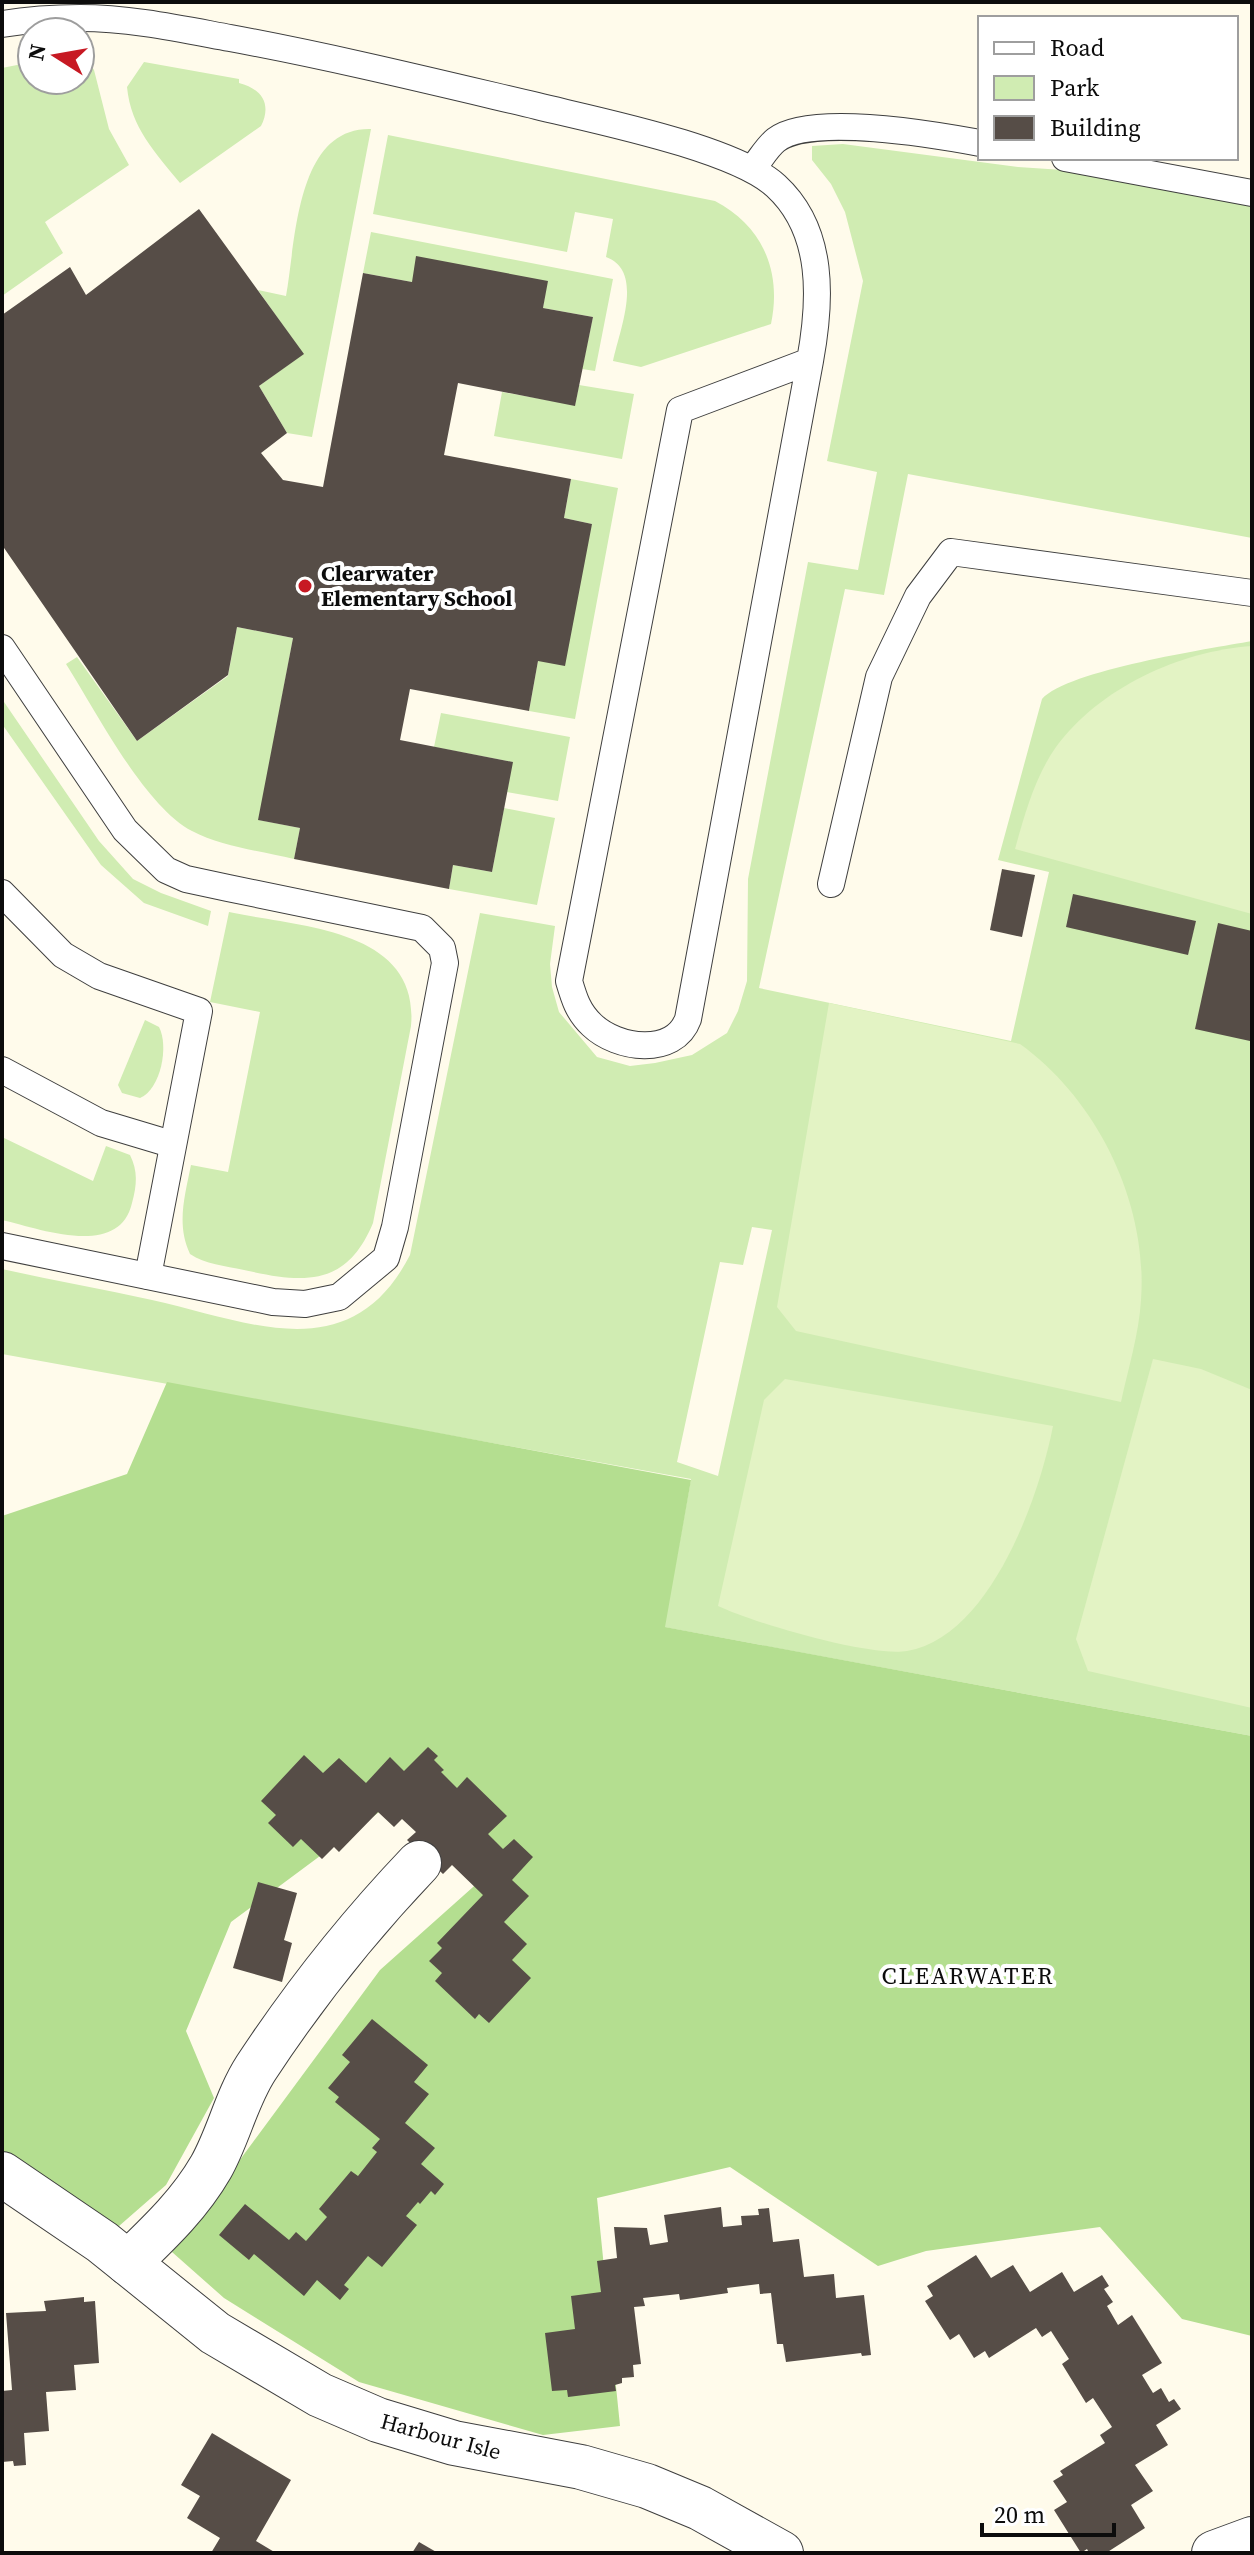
<svg xmlns="http://www.w3.org/2000/svg" width="1254" height="2555" font-family="'Source Serif 4',serif">
<style>
.green{fill:#d0ecb2;fill-rule:evenodd}
.forest{fill:#b4de90}
.pitch{fill:#e3f3c4}
.building{fill:#564d47}
.lines{fill:none;stroke-linecap:round;stroke-linejoin:round}
.lane-casing{stroke:#3f3f3f;stroke-width:28}
.street-casing{stroke:#3f3f3f;stroke-width:46}
.lane{stroke:#fff;stroke-width:26}
.street{stroke:#fff;stroke-width:44}
.poi-dot{fill:#c71923;stroke:#fff;stroke-width:3}
.labels{text-anchor:middle;dominant-baseline:central;stroke-width:8;stroke-linejoin:round;paint-order:stroke}
.poi-label{font-size:22px;font-weight:bold;fill:#0c0c0c;stroke:#fff;text-anchor:start}
.street-label{font-size:22px;fill:#0c0c0c;stroke:#fff}
.neighbourhood-label{font-size:24px;letter-spacing:2px;fill:#0c0c0c;stroke:#fff}
</style>
<rect width="100%" height="100%" fill="#fffbeb"/>
<!-- green -->
<g class="green">
<polygon points="80,60 89,63 94,70 109,129 129,165 45,222 63,253 2,296 2,68 32,62 32,80 80,80"/>
<path d="M144,62L239,79V83C262,89 272,104 261,126L180,183C155,152 131,128 127,87Z"/>
<path d="M371,129L312,437L287,433L259,386L303,354L258,290L286,296C296,241 296,127 371,129Z"/>
<path d="M388,135L715,201C763,226 782,272 771,324L641,367L613,361C619,331 645,271 606,257L613,219L575,212L567,252L373,214Z"/>
<path d="M843,144L1018,167L1078,171L1252,205V538L908,474L884,595L845,589L759,988L1011,1041L1049,872L998,860L1042,699C1068,670 1208,649 1252,641V1736L664,1627L691,1479L2,1354V1269C52,1280 102,1289 152,1300C250,1322 351,1370 410,1255L480,913L555,926L550,964L552,987L559,1012L597,1057L630,1066L655,1063L692,1055L727,1033L738,1011L747,981L748,879L808,562L858,570L877,472L827,461L863,281L845,212L831,184L812,160V146ZM752,1227L772,1230L718,1476L677,1462L720,1262L743,1265Z"/>
<polygon points="371,232 613,279 595,371 582,369 593,317 543,308 547,281 412,282 363,273"/>
<polygon points="579,385 634,394 622,459 494,436 502,392 575,405"/>
<polygon points="571,479 618,488 575,719 529,711 538,661 592,524 564,518"/>
<path d="M237,627L293,638L259,820L300,828L294,859C262,851 222,847 192,831C144,806 96,711 66,664L77,657L137,741L228,676Z"/>
<polygon points="2,699 99,841 133,879 161,893 211,911 208,926 144,903 101,865 2,724"/>
<polygon points="441,713 570,737 558,801 507,792 512,762 434,747"/>
<polygon points="504,808 555,818 537,905 449,889 453,865 492,872"/>
<path d="M229,912C299,927 420,928 411,1026L373,1223C346,1288 303,1283 244,1270C225,1266 205,1264 190,1254C176,1225 185,1195 191,1165L228,1172L260,1012L210,1002Z"/>
<path d="M145,1020L159,1027C169,1046 161,1089 140,1098L122,1093L118,1085Z"/>
<path d="M2,1137L93,1181L106,1146L130,1155C138,1171 137,1185 132,1203C119,1259 41,1229 2,1220Z"/>
</g>
<!-- forest -->
<polygon class="forest" points="167,1382 691,1480 665,1627 1252,1736 1252,2336 1182,2319 1100,2227 926,2251 878,2266 730,2167 597,2198 620,2426 543,2435 359,2382 224,2298 172,2252 380,1970 491,1871 421,1781 231,1922 186,2031 214,2098 166,2185 111,2233 2,2150 2,1516 127,1474"/>
<!-- pitch -->
<g class="pitch">
<path d="M1252,646V914L1015,849C1025,813 1035,777 1056,747C1099,688 1180,651 1252,646Z"/>
<path d="M829,1003L1020,1044C1098,1100 1148,1204 1141,1300C1139,1334 1128,1369 1121,1402L796,1331L777,1307Z"/>
<polygon points="1153,1359 1201,1369 1252,1390 1252,1708 1088,1671 1076,1639"/>
<path d="M785,1379L1053,1426C1039,1498 990,1637 907,1651C869,1657 754,1623 718,1606L764,1400Z"/>
</g>
<!-- building -->
<g class="building">
<polygon points="199,209 304,354 259,386 287,433 261,453 283,480 323,487 363,273 412,282 416,256 548,281 543,308 593,317 575,406 458,383 444,455 571,479 564,518 592,524 565,666 538,661 529,711 410,689 400,740 513,762 492,872 453,865 449,889 294,859 300,828 258,820 293,638 237,627 228,675 137,741 2,545 2,315 70,267 86,295"/>
<polygon points="1002,869 1035,875 1022,937 990,930"/>
<polygon points="1073,894 1196,921 1188,955 1066,927"/>
<polygon points="1218,923 1252,931 1250,1041 1195,1029"/>
<polygon points="428,1747 438,1756 434,1760 444,1770 441,1772 457,1788 467,1777 507,1816 488,1834 503,1849 514,1839 533,1857 512,1880 529,1896 504,1922 527,1944 512,1960 531,1978 489,2023 479,2014 475,2019 435,1981 442,1973 429,1961 442,1948 437,1943 483,1895 452,1865 443,1874 407,1840 416,1832 402,1819 394,1827 378,1812 339,1852 334,1847 322,1859 301,1839 293,1847 268,1823 276,1815 261,1801 304,1755 323,1773 339,1758 366,1783 390,1757 404,1771"/>
<polygon points="258,1882 297,1893 284,1940 292,1943 282,1982 233,1968"/>
<polygon points="372,2019 428,2065 414,2082 429,2094 405,2123 435,2148 421,2164 444,2184 435,2195 431,2191 420,2204 418,2202 406,2216 417,2225 382,2267 368,2256 344,2285 349,2289 340,2300 317,2280 304,2296 254,2254 249,2260 219,2235 245,2204 289,2240 296,2232 306,2241 327,2217 319,2209 351,2171 358,2176 377,2152 372,2148 380,2139 335,2102 339,2097 328,2088 350,2062 342,2055"/>
<polygon points="721,2207 723,2227 742,2225 741,2216 759,2215 758,2209 769,2208 773,2242 799,2239 804,2277 834,2274 836,2298 864,2295 871,2355 862,2356 861,2353 786,2362 783,2344 777,2344 771,2293 760,2294 759,2284 727,2288 728,2293 680,2300 679,2294 643,2298 645,2306 634,2307 641,2364 633,2365 634,2377 622,2378 622,2383 615,2385 616,2391 568,2397 567,2390 552,2391 545,2333 575,2329 571,2296 601,2292 597,2261 617,2258 614,2227 647,2228 650,2245 668,2242 664,2215"/>
<polygon points="976,2255 991,2278 1013,2265 1030,2292 1062,2272 1074,2292 1102,2275 1109,2286 1104,2289 1113,2302 1107,2306 1118,2325 1132,2315 1162,2363 1142,2375 1153,2393 1161,2388 1169,2402 1174,2399 1181,2409 1156,2425 1168,2445 1135,2465 1153,2491 1131,2505 1145,2528 1106,2553 1089,2553 1087,2549 1081,2553 1054,2510 1067,2502 1053,2481 1063,2475 1060,2471 1105,2443 1100,2435 1112,2427 1093,2398 1086,2403 1062,2364 1069,2359 1051,2331 1042,2337 1036,2328 989,2358 985,2351 974,2358 959,2334 950,2340 925,2301 933,2296 927,2286"/>
<polygon points="84,2297 84,2302 95,2301 99,2363 74,2365 76,2390 46,2392 49,2431 24,2433 26,2465 14,2466 13,2461 2,2462 2,2391 12,2390 6,2313 46,2311 44,2301"/>
<polygon points="212,2433 291,2480 256,2541 276,2553 211,2553 220,2538 187,2518 200,2496 181,2485"/>
<polygon points="419,2542 438,2553 412,2553"/>
</g>
<g class="lines">
<defs>
<g id="lane">
<path d="M2,24C27,20 55,18 80,18C130,18 181,29 230,38C333,57 435,82 537,106C594,120 735,148 776,186C825,231 821,301 810,361L688,1019C674,1057 617,1049 592,1025C578,1012 574,998 569,981L680,410L810,361"/>
<polyline points="1065,158 1252,193"/>
<path d="M752,169C760,160 767,147 776,140C810,113 937,135 980,143"/>
<polyline points="2,648 125,830 166,870 186,879 228,888 422,928 442,948 445,963 395,1227 386,1258 339,1297 305,1304 273,1302 2,1246"/>
<polyline points="831,884 879,677 918,596 951,552 1252,593"/>
<polyline points="2,893 63,955 99,976 199,1011 148,1276"/>
<polyline points="2,1070 101,1123 171,1144"/>
</g>
<g id="street">
<polyline points="2,2174 102,2242 215,2333 320,2395 378,2420 454,2443 581,2467 647,2486 700,2508 781,2553"/>
<path d="M128,2263C159,2233 189,2205 211,2167C229,2135 236,2099 256,2068C304,1995 359,1926 419,1863"/>
<polyline points="1214,2553 1252,2539"/>
</g>
</defs>
<!-- lane casing -->
<use href="#lane" class="lane-casing"/>
<!-- street casing -->
<use href="#street" class="street-casing"/>
<!-- lane -->
<use href="#lane" class="lane"/>
<!-- street -->
<use href="#street" class="street"/>
</g>
<!-- markers -->
<circle class="poi-dot" cx="305" cy="586" r="8"/>
<g class="labels">
<!-- poi labels -->
<g class="poi-label">
<text x="321" y="573">Clearwater<tspan x="321" dy="25">Elementary School</tspan></text>
</g>
<!-- street labels -->
<g class="street-label">
<text transform="translate(441 2436) rotate(15)">Harbour Isle</text>
</g>
<!-- neighbourhood labels -->
<g class="neighbourhood-label">
<text x="968" y="1975">CLEARWATER</text>
</g>
</g>
<!-- border -->
<rect width="1254" height="2555" fill="none" stroke="#0c0c0c" stroke-width="8"/>
<!-- legend -->
<rect x="978" y="16" width="260" height="144" fill="#ffffff" stroke="#9e9e9e" stroke-width="2"/>
<rect x="994" y="42" width="40" height="12" fill="#ffffff" stroke="#9e9e9e" stroke-width="2"/>
<text x="1050" y="56" font-size="24" fill="#0c0c0c">Road</text>
<rect x="994" y="76" width="40" height="24" fill="#d0ecb2" stroke="#9e9e9e" stroke-width="2"/>
<text x="1050" y="96" font-size="24" fill="#0c0c0c">Park</text>
<rect x="994" y="116" width="40" height="24" fill="#564d47" stroke="#9e9e9e" stroke-width="2"/>
<text x="1050" y="136" font-size="24" fill="#0c0c0c">Building</text>
<!-- north arrow -->
<g transform="translate(56 56) rotate(281)"><circle r="38" fill="#ffffff" stroke="#9e9e9e" stroke-width="2"/>
<path d="M0-6L14 30L0 20L-14 30Z" fill="#c71923"/>
<text y="-12" font-size="22" font-weight="bold" text-anchor="middle" fill="#0c0c0c">N</text>
</g>
<!-- scale -->
<path d="M982 2523v12h132v-12" fill="none" stroke="#0c0c0c" stroke-width="4"/>
<text x="994" y="2523" font-size="24" fill="#0c0c0c" stroke="#ffffff" stroke-width="6" paint-order="stroke">20 m</text>
</svg>
